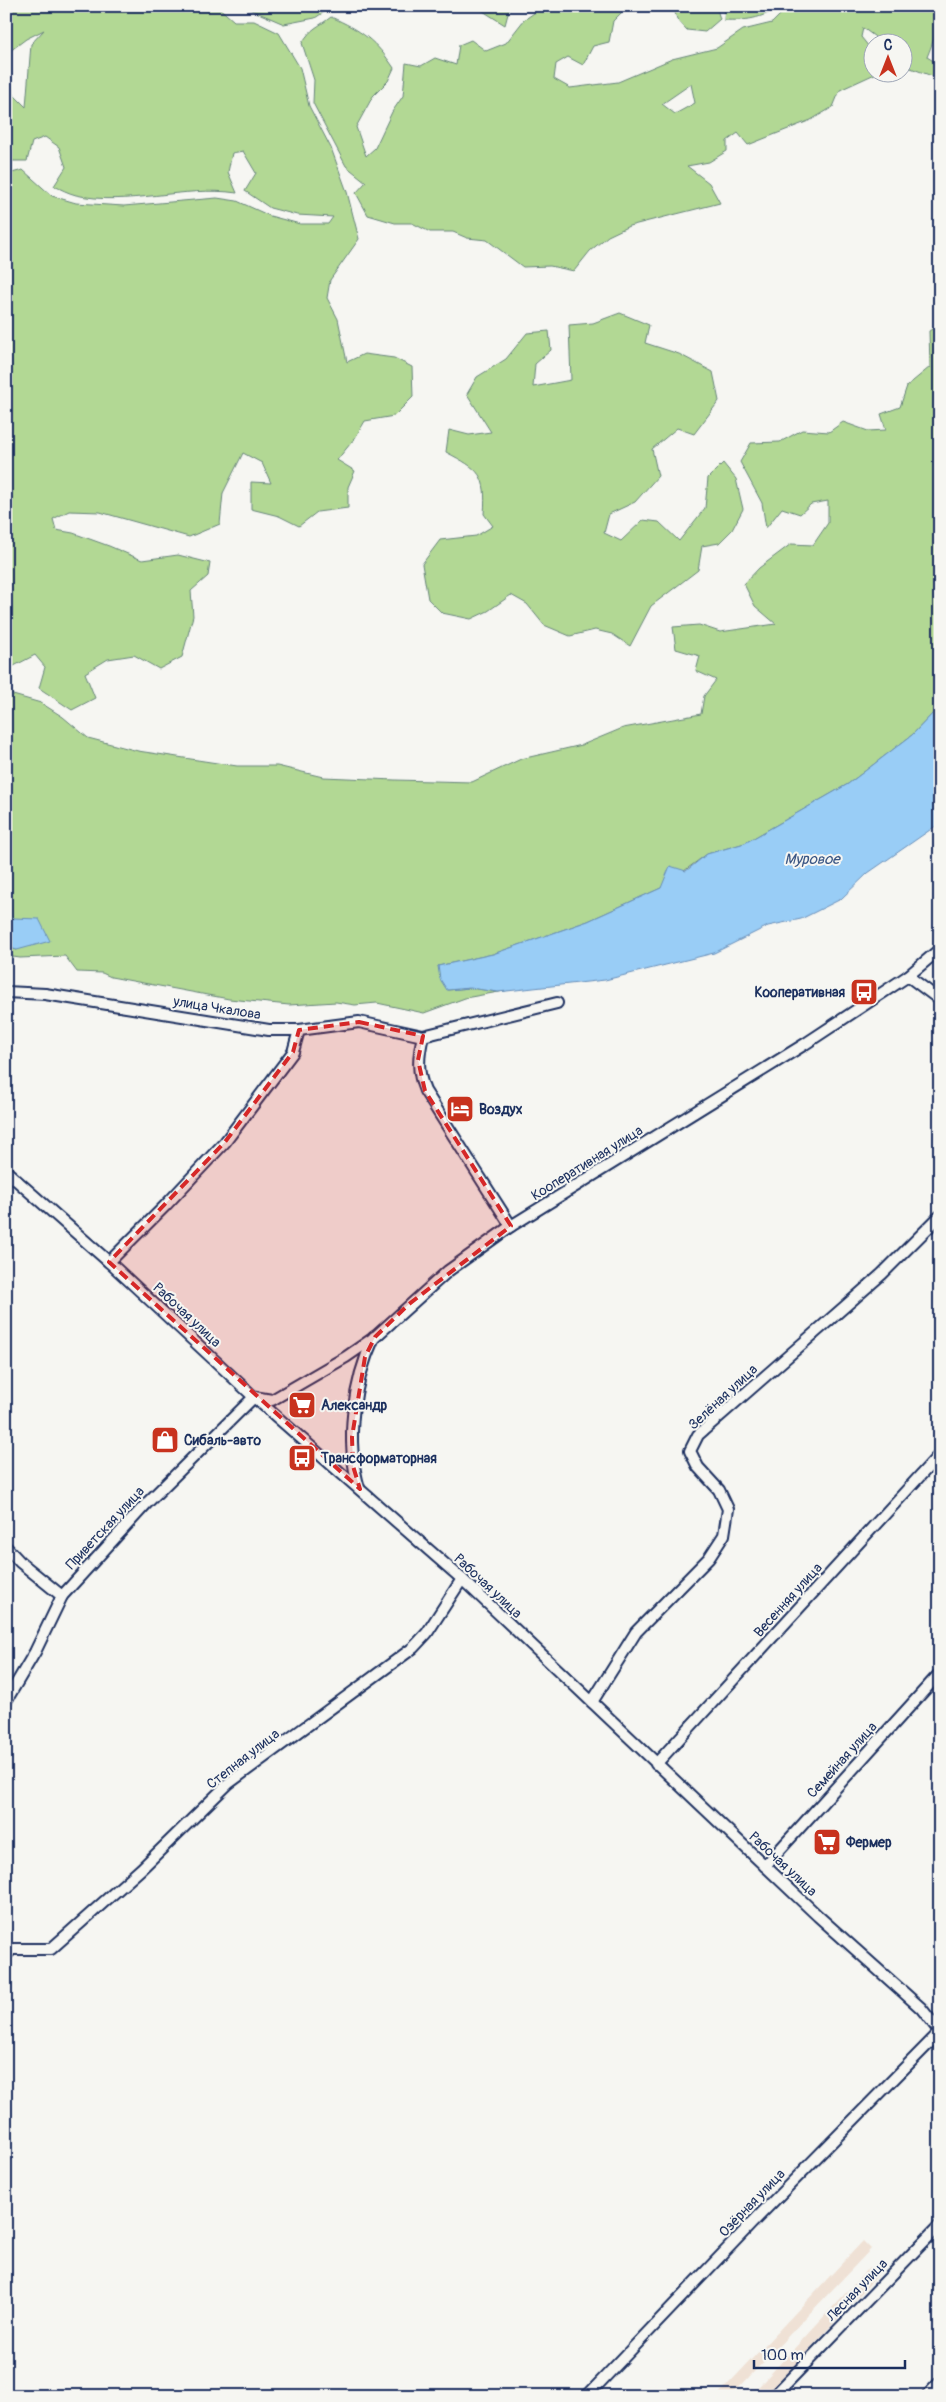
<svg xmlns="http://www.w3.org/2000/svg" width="946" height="2402" font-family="Pangolin,sans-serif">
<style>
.built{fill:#efe1d5}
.green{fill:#b2d894;stroke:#668479;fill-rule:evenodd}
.water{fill:#99cdf6;stroke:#678eb9}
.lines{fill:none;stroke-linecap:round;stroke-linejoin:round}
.minor-casing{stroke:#1b2f5e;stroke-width:14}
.minor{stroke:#f6f6f2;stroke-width:10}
.marked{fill:#d62828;fill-opacity:0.2;stroke:#d62828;stroke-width:4;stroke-dasharray:10 6;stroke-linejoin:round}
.labels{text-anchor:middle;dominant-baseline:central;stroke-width:4;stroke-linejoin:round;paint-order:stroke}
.poi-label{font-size:14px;font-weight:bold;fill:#1b2f5e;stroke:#f6f6f2;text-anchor:start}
.street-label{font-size:14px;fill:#1b2f5e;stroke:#f6f6f2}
.water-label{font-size:15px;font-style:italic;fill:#3a5684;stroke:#f6f6f2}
</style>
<rect width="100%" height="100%" fill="#f6f6f2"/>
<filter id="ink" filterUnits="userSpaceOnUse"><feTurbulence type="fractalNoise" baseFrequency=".02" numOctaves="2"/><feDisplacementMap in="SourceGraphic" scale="10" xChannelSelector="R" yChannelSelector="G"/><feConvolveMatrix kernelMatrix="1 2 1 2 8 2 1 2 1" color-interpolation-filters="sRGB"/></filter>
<g filter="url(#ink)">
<!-- built -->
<g class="built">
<polygon points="863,2241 871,2249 731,2396 717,2396"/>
<polygon points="870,2267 878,2275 766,2396 750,2396"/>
</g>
<!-- green -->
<g class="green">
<path d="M6,6H217L234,21H254L279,33L300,68L309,106L331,148L347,192L359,239L330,280L327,298L338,319L347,362L364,354L394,358L412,367L413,397L394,416L365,421L355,438L337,460L355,471L348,487V508L317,512L299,526L279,516L251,509V482L271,483L262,463L243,453L223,493L220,524L189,537L100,512L69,511L53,519L56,530L73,533L109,546L142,560L178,555L210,563L208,576L191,591L193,616L182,657L159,669L134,655L108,659L85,673L95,698L72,710L39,688L45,667L35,655L12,667L6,666L8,174L23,170L52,196L76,203L124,206L217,198L237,201L270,216L300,224H328L333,217L297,215L270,208L245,191L256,173L243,151L232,153L228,172L237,193C184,185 126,207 76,195C68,193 61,189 54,186L66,167L59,147L45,137L32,142L27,161H6V80L11,92L26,107L31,44L44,30L26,39L6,54Z"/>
<polygon points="242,6 333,6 315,18 284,24"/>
<polygon points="475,6 510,6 505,25"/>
<path d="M560,6H628L613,21L609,42L593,46L583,65L568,57L556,64L554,79L570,88L618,82L672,59L717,48L743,30L772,23L789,6H936C941,23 933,42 927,57L940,65V79L908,67L904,63V42H882L863,28L861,37L873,52L874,72L877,73L840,90L833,107L811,120L748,145L738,133L727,141V151L709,162L687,166L709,183L720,203L629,226L608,236L590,251L574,271L550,266L523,267L487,240L467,238L453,232H430L412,223H395L368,215L356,193L366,182L346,166L313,103L314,80L302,43C312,27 317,28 331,17C361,30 376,41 394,68L388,81L373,96L356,127L366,156L375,148L392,112L403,96L406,63L421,66L435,58L456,65L459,45L471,40L486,51L506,43L524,20L537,11L559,8ZM691,84L695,103L675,114L662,104Z"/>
<polygon points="673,6 716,6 720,19 705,32 687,30 677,19"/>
<path d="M725,6H780C762,19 745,21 724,20Z"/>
<path d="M620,313L649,325L645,343L679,354L713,372L719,401L694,434L677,428L652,449L658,476L635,502L609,514L604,533L621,541L643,520L659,522L679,541L705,508L708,478L723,463L736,479L743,509L732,530L719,543L702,546L698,570L651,606L630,646L612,634L595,630L570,636L544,625L527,604L511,595L488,611L471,619L442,613L428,599L422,564L440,540L476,536L493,526L484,514C487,474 480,470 446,452L449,430L469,435L491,432L467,394L477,377L506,359L527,333L549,331L551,350L535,364L533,387L571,380L569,325L593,323Z"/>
<polygon points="940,324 940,706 912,735 848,784 745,843 707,854 661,888 588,921 493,954 438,966 448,990 470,988 498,992 521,988 465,998 424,1013 377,1003 355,1005 336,1002 289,1005 229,999 111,977 102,973 77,972 65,956 20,958 6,956 6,947 17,950 13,918 6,922 6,689 13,695 41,703 63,717 88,738 138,751 237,766 277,766 323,777 395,780 472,782 521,759 582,745 623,728 701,714 704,696 716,680 696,671 700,656 676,649 673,627 699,625 720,632 776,624 755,606 744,584 759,568 791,544 813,545 828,523 828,501 811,504 800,514 782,508 766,528 762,503 740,462 751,443 780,442 802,430 829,432 843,422 868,431 886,430 881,414 900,407 907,386 930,367 929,331"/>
</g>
<!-- water -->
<g class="water">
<polygon points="940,706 940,823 868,873 841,899 801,919 768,926 714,953 605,980 498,992 470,988 447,990 440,979 438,966 493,954 588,921 661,888 670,866 686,871 707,854 745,843 848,784 912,735"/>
<polygon points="13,918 39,919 50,941 17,950 6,947 6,922"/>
</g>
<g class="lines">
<defs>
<g id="minor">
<polyline points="908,976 940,1000"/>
<polyline points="6,992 45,994 269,1030 299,1030 359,1022 423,1036 557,1003"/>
<path d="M423,1036C418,1057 417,1072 425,1091L511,1226"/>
<polyline points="6,1171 109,1262 254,1397 462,1579 818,1916 921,2008 940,2032"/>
<polyline points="109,1262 165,1206 225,1142 293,1052 299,1030"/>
<path d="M359,1488C345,1440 353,1383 374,1337"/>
<polyline points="6,1547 20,1562 62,1596"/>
<polyline points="6,1701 35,1652 62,1596 147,1503 254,1397 272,1400 346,1357 375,1337 448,1271 511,1226 805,1044 908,976 940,949"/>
<polyline points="592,1702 636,1632 709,1558 724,1535 728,1509 719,1490 698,1467 690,1451 698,1435 882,1274 940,1216"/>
<polyline points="656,1764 940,1454"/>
<polyline points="765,1866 940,1673"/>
<polyline points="6,1955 12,1949 51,1949 141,1869 229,1783 413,1648 427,1633 462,1579"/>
<polyline points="587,2396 752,2223 940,2032"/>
<polyline points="774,2396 940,2225"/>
<polyline points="927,2396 940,2382"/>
</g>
</defs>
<!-- minor casing -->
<use href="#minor" class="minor-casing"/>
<!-- minor -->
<use href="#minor" class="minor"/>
</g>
</g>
<!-- marked area -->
<path class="marked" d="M359,1022L423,1036L418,1060L425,1091L511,1226L409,1304L375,1337L365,1357L352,1437L353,1466L360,1489L109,1262L225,1142L293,1052L299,1030Z"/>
<!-- icons -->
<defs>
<symbol id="bus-square" viewBox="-11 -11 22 22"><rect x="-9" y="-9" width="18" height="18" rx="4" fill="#c8321e" stroke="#f6f6f2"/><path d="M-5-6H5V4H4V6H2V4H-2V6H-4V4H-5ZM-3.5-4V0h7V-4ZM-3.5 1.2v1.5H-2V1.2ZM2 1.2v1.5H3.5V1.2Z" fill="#fff"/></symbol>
<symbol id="hotel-square" viewBox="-11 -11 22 22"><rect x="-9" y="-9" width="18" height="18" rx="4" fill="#c8321e" stroke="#f6f6f2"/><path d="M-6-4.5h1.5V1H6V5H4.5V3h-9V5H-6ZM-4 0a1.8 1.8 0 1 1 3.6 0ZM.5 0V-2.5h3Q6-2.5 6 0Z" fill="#fff"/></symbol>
<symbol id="supermarket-square" viewBox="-11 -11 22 22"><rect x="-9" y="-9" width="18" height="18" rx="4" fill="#c8321e" stroke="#f6f6f2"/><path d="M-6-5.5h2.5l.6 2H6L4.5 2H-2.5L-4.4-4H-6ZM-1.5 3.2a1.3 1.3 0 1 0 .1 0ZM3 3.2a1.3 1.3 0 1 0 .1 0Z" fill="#fff"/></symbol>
<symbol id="shop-square" viewBox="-11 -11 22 22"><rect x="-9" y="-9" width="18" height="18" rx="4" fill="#c8321e" stroke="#f6f6f2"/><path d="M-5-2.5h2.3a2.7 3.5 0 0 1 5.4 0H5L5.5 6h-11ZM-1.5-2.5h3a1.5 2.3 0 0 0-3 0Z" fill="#fff"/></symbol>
</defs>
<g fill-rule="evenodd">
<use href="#bus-square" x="848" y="976" width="32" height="32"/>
<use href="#hotel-square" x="444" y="1093" width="32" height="32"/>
<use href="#supermarket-square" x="286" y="1389" width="32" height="32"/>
<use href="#shop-square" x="149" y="1424" width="32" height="32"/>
<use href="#bus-square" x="286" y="1442" width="32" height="32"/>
<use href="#supermarket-square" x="811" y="1826" width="32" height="32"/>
</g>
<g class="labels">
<!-- poi labels -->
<g class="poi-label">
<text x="845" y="992" text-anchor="end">Кооперативная</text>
<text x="479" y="1109">Воздух</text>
<text x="321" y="1405">Александр</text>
<text x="184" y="1440">Сибаль-авто</text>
<text x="321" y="1458">Трансформаторная</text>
<text x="846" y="1842">Фермер</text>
</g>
<!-- street labels -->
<g class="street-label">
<text transform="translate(217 1008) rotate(9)">улица Чкалова</text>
<text transform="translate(587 1163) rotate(-32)">Кооперативная улица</text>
<text transform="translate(187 1315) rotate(43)">Рабочая улица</text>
<text transform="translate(723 1397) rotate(-43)">Зелёная улица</text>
<text transform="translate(105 1528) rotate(-47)">Приветская улица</text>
<text transform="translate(488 1586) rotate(43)">Рабочая улица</text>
<text transform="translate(788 1600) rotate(-48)">Весенняя улица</text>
<text transform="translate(243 1759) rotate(-38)">Степная улица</text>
<text transform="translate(842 1760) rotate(-48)">Семейная улица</text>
<text transform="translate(783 1864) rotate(43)">Рабочая улица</text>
<text transform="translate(752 2203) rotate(-46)">Озёрная улица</text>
<text transform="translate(857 2290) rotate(-46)">Лесная улица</text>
</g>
<!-- water labels -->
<g class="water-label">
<text x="812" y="859">Муровое</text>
</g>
</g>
<!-- margin -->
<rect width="946" height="2402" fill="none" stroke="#f6f6f2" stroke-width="25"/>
<rect x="12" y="12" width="921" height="2377" fill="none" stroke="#1b2f5e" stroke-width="2" filter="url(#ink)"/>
<!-- north arrow -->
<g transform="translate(888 58)"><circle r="24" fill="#f6f6f2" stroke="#9ea6b7"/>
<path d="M0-4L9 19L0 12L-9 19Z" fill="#c8321e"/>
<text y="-8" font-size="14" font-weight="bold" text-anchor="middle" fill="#1b2f5e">С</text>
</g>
<!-- scale -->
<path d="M754 2360v8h151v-8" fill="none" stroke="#1b2f5e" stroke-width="2.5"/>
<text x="761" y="2360" font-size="15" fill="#1b2f5e" stroke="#f6f6f2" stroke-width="4" paint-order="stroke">100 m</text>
</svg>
